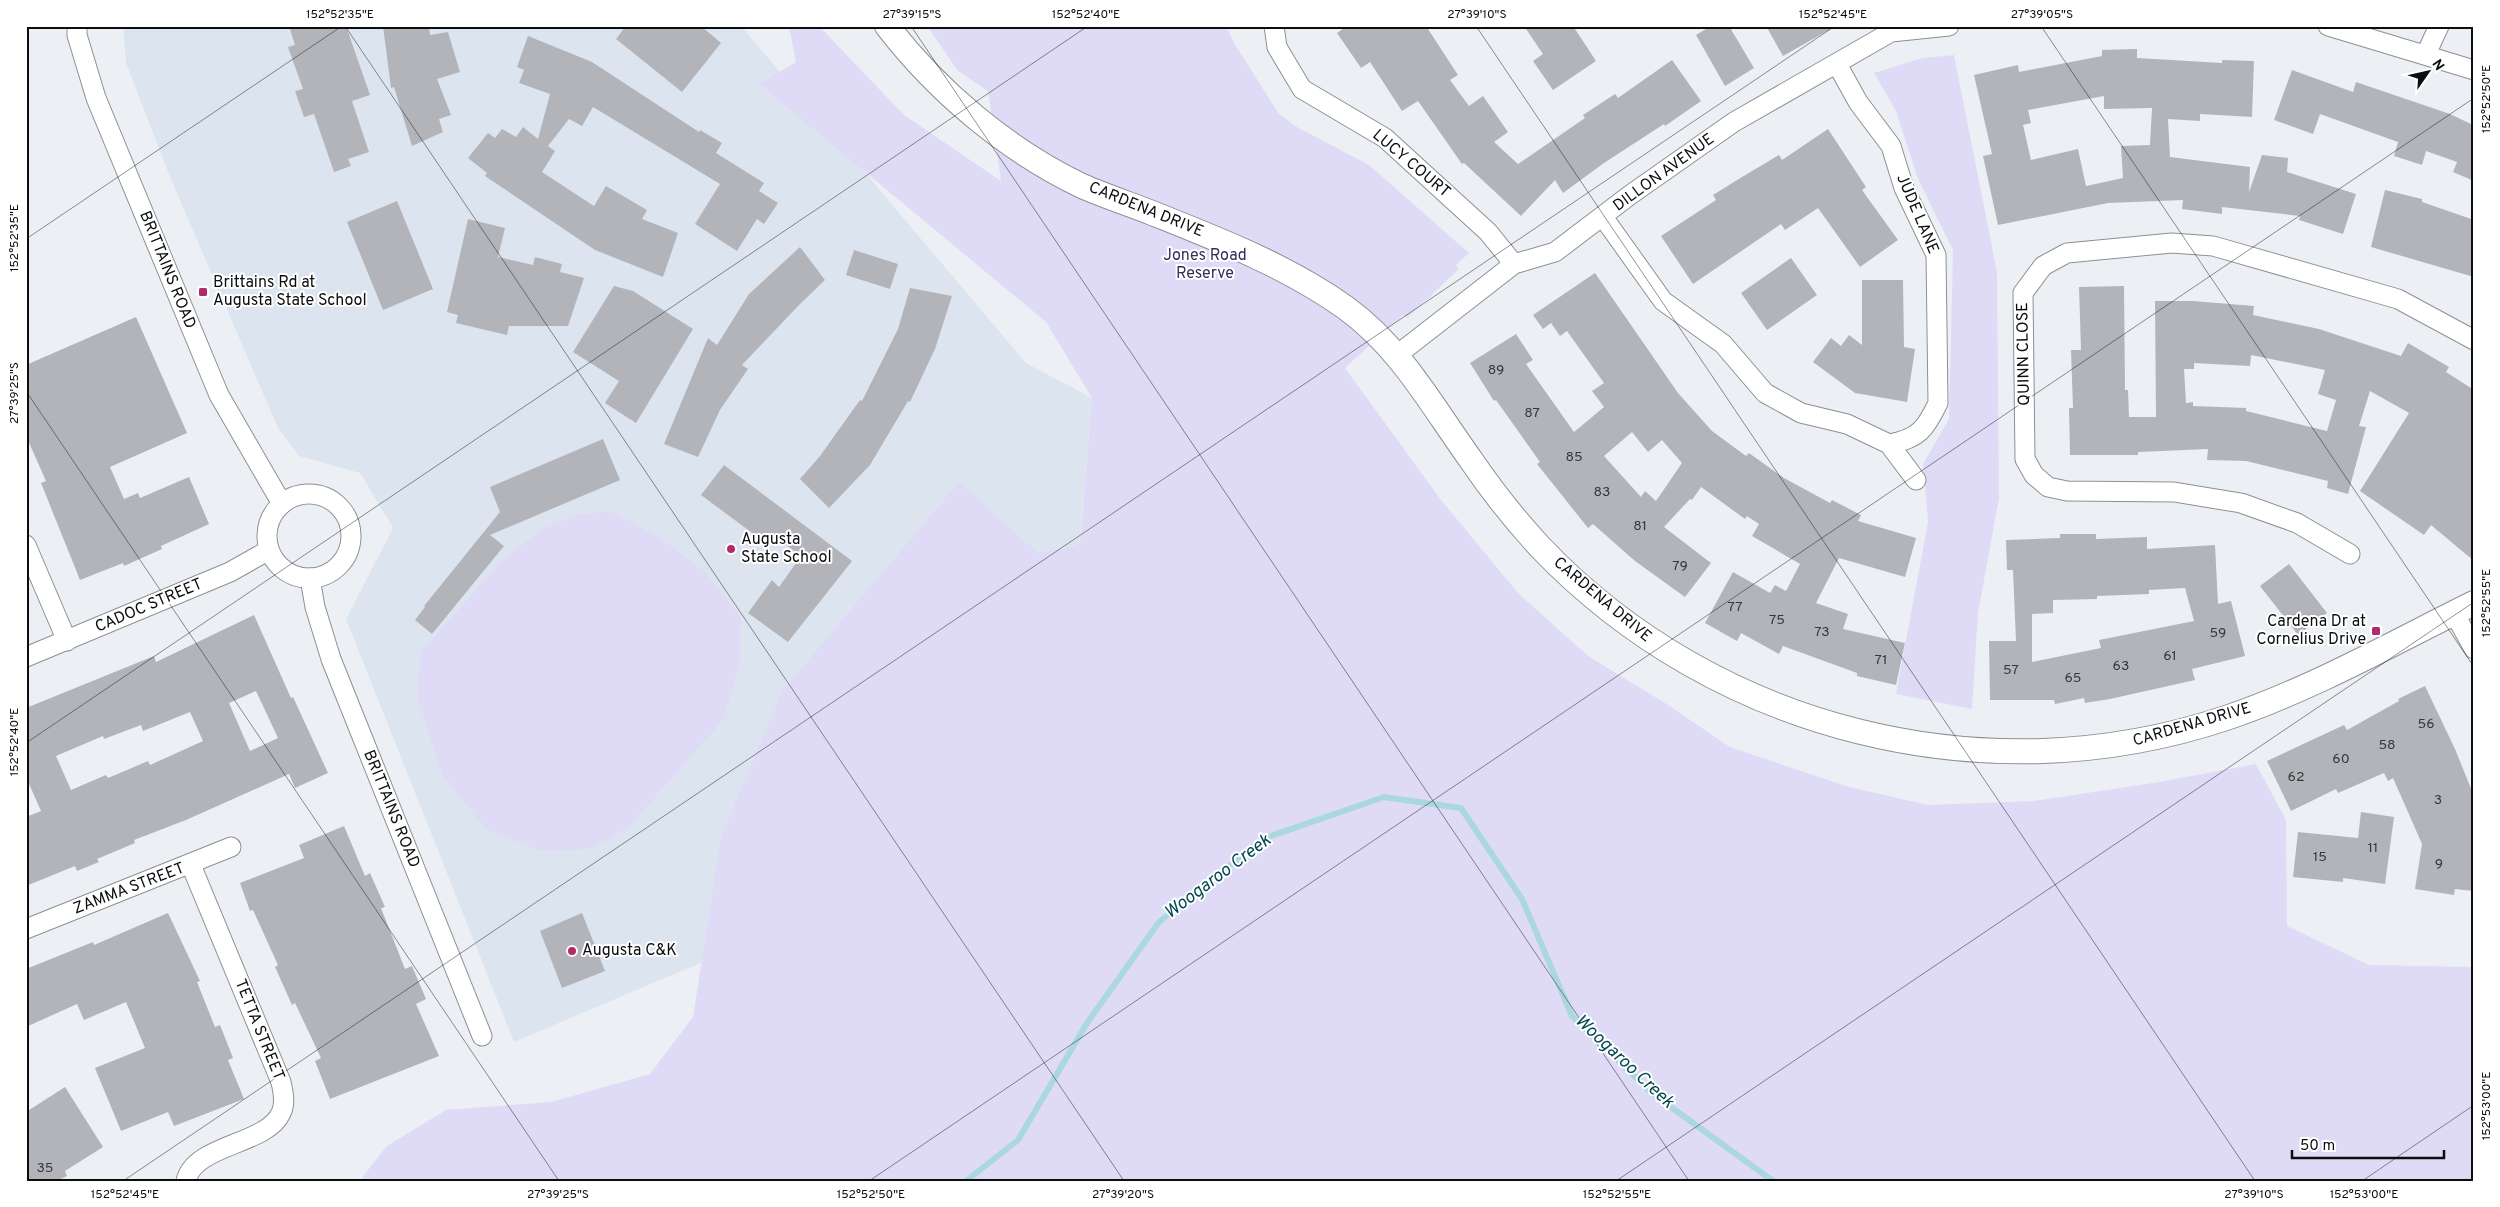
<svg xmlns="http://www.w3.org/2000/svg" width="2500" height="1207" font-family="Overpass,sans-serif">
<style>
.built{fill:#dce5ef}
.green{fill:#dfdbf6}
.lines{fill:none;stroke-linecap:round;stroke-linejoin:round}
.stream{stroke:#aad8de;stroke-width:6}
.building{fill:#b3b4b9;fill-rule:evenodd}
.minor-casing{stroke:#8d9093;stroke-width:21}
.tertiary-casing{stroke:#8d9093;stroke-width:26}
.minor{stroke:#fff;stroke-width:19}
.tertiary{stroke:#fff;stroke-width:24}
.ticks{fill:none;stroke:#0b0d0e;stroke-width:1;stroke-opacity:0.45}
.poi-dot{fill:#b32a6a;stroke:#fff;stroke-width:2}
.labels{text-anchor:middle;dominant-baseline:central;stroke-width:4;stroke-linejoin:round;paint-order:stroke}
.number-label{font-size:14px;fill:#353739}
.street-label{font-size:16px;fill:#0b0d0e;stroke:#fff}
.park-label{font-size:16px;fill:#362b59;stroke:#fff}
.poi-label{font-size:16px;fill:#0b0d0e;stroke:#fff;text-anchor:start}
.water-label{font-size:18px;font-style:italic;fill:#024a51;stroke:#fff}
.neatline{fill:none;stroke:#0b0d0e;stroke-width:2}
.ticks-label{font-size:12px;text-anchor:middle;fill:#0b0d0e}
</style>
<rect width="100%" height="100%" fill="#ecf0f4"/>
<!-- built -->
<polygon class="built" points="123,26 741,26 1026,363 1092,398 1077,569 823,911 514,1042 346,619 393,528 360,473 299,456 278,428 170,177 126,63"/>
<!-- green -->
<g class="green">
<polygon points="789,26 819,26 904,115 1001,181 988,91 958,71 927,26 1226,26 1236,46 1279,114 1297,127 1369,165 1469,253 1456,265 1459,269 1407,318 1403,315 1345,368 1441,500 1518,593 1588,656 1665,703 1730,747 1849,787 1928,805 2034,801 2159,782 2256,764 2286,820 2287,926 2369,965 2474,967 2474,1181 362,1181 364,1175 387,1146 446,1110 551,1102 650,1074 693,1017 721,837 782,691 959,482 1038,553 1075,546 1080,540 1092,398 1046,322 759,84 796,62"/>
<polygon points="1954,55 1997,272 1999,498 1978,613 1972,709 1896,694 1928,522 1923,464 1949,419 1953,250 1918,179 1896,111 1874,73 1922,58"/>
<polygon points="612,511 663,540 705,572 741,617 740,661 724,719 627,829 589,849 540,851 486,829 442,775 417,697 421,652 503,559 543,529 575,515"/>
</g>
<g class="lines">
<!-- stream -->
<polyline class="stream" points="966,1181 1018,1140 1087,1023 1159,922 1265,838 1384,797 1461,808 1522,899 1572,1016 1653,1094 1773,1181"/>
</g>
<!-- building -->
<g class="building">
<polygon points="289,26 346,26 370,95 352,101 369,152 348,159 351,166 334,172 314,114 304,117 295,91 303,89 288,47 295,45"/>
<polygon points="383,26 429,26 430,35 448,32 460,72 437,79 451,115 439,119 443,132 412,146 394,87 391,88"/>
<polygon points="626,26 701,26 721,43 682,92 616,39"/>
<polygon points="1347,26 1426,26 1458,75 1450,80 1469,106 1483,96 1508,132 1494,142 1518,164 1585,118 1583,115 1615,94 1618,98 1672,60 1701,101 1665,126 1664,124 1604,163 1563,193 1555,180 1521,216 1464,163 1462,164 1418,101 1402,111 1370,62 1361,68 1337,33"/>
<polygon points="1524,26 1573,26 1596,61 1553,90 1533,61 1543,54"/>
<polygon points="1711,26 1729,26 1754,68 1725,86 1696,35"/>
<polygon points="1766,26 1836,26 1783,56"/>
<polygon points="528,36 592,62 699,132 700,130 722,143 716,153 764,183 759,191 778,203 764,224 757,219 737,251 695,224 720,184 593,107 582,126 569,119 548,146 555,151 542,172 594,206 606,186 647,210 642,219 678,233 663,277 595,250 485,176 487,173 468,158 488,133 495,138 502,129 516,137 523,127 538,139 550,94 519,83 524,70 517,67"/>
<path d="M2137,49V58L2222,63V60L2254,61L2252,117L2200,114V121L2168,119L2170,157L2250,167L2249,192L2262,155L2288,158L2287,172L2356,194L2343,234L2299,220L2300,216L2222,207V214L2182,209L2183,200L2108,203L1998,225L1983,156L1992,154L1974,75L2018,65L2019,72L2102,56V50ZM2104,96V109L2152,108L2150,145L2121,146L2123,178L2086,186L2078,149L2031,160L2023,125L2031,123L2028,110Z"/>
<polygon points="2292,70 2353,92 2356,82 2450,114 2473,125 2474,123 2474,181 2453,172 2457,162 2426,151 2422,165 2394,156 2398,142 2320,114 2313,134 2274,120"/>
<polygon points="1828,129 1866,187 1862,190 1898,240 1860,267 1818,208 1785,230 1781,224 1693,284 1661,236 1716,200 1713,195 1742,177 1779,155 1782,160"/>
<polygon points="2385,190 2422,199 2422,202 2474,220 2474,277 2371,247"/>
<polygon points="397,201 433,289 383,310 347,222"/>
<polygon points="468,219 505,228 498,257 533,265 535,257 562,264 560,272 584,278 568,326 509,326 507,335 456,323 458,315 447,312"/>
<polygon points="800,247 825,280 798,306 742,365 748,369 720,410 698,457 664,444 708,338 717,345 749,294"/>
<polygon points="854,250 898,264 890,289 846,275"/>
<polygon points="1791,258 1817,295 1767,330 1741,293"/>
<path d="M1595,273L1678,393L1712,431L1746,456L1749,453L1784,478L1830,503L1832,500L1861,515L1858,521L1916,538L1905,577L1839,558L1816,603L1848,614L1843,629L1905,643L1896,685L1857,676V673L1783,646L1779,654L1741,633L1737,641L1705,623L1733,572L1770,593L1775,585L1786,591L1800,564L1752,536L1759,524L1747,516L1745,519L1701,487L1692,500L1690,499L1664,527L1711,563L1685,597L1635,561L1593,524L1588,528L1537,464L1540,462L1496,400L1494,401L1470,363L1516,334L1533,360L1526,364L1574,432L1604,407L1592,391L1604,383L1567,331L1560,336L1551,323L1543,329L1533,315ZM1632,432L1648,452L1662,440L1682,463L1656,501L1645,491L1641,497L1604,456Z"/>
<polygon points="1862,280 1903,280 1904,347 1915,349 1907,402 1855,393 1813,362 1831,338 1841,346 1849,335 1862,345"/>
<polygon points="614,286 633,291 693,329 636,423 605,403 619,381 573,352"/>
<path d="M2124,286L2125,390H2128L2129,417H2156L2155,301H2193L2254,306L2253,315L2319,329L2401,356L2408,343L2449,367L2446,372L2474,390V561L2431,525L2424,535L2360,491L2409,413L2370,391L2359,426L2366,427L2348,494L2327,488L2328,481L2246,461L2207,460L2208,449L2138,452V455H2070L2069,408H2073L2071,350H2081L2079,287ZM2251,355L2325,370L2318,394L2336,400L2327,431L2246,411V408L2193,406V402L2186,403L2184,369H2194V363L2250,366Z"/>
<polygon points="910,288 952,296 935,349 910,402 908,401 870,465 829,508 800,479 820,456 860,400 862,401 898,329"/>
<polygon points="136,317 187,433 110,467 124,499 138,493 140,498 189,477 209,524 161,546 162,549 124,566 123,563 80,580 41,483 46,481 26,436 26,365"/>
<polygon points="603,439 620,480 490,535 504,546 432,634 415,620 425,607 424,606 500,512 490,487"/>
<polygon points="724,465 852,561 788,642 748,613 772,580 779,587 801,556 774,536 767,544 701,495"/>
<path d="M2060,534H2096V539L2147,537V549L2215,545L2218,604L2231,601L2245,656L2192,669L2195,680L2110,699L2085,703L2084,698L2055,704L2054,700H1990L1989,641H2016L2013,570H2007L2006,540L2060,538ZM2185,588L2194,621L2099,640L2101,648L2032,662V614L2053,613V600L2097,599V596L2149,594V590Z"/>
<polygon points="2289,564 2327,613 2298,635 2260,586"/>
<path d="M254,615L291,698L293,697L328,773L295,788L289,774L186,820L134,840L135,843L97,859L99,862L77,871L75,866L26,886V817L41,811L26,777V708L154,656L156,662ZM256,691L278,738L250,751L229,703ZM190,712L203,741L150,765L148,761L108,778L106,775L71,790L56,756L103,736L104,739L141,725L143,731Z"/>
<polygon points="2425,686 2455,749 2474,796 2474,891 2455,889 2454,895 2415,889 2422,844 2393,778 2388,781 2384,773 2338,793 2336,789 2291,811 2267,761 2344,725 2347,730 2399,701 2398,699"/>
<polygon points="2361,812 2394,817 2385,884 2343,878 2343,882 2293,877 2298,832 2358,838"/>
<polygon points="344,826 365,876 370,873 385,907 381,908 405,969 412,966 426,999 416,1004 439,1056 330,1099 315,1061 321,1058 295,1003 292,1005 275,967 278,965 253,910 250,911 240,883 304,858 299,845"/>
<polygon points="168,913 200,981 197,982 215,1027 220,1025 233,1058 228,1060 244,1099 174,1126 168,1112 121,1131 95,1068 145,1048 126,1002 84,1020 77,1004 26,1027 26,969 93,942 94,945"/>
<polygon points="582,913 605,971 562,988 540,931"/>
<polygon points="65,1087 103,1147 65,1171 67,1176 56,1181 26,1181 26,1112"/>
</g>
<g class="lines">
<defs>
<g id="minor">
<polyline points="77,26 77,35 96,98 219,395 282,504"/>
<polyline points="1274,26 1277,47 1302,89 1385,138 1488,232 1514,264"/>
<polyline points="2328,26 2474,70"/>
<polyline points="2426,54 2439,26"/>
<path d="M1837,64L1858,102L1891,146L1904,188L1936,255L1938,403C1926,428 1919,439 1889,444"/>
<polyline points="1603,217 1663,301 1723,344 1765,393 1801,413 1847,424 1889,444 1916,480"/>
<polyline points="1397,355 1514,264 1555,252 1630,195 1734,122 1891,32 1949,26"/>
<circle cx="309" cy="536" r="42"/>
<polyline points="26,545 67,641"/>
<polyline points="2350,554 2297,523 2241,503 2174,492 2067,491 2048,487 2034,475 2025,459 2023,293 2043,266 2067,253 2172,243 2213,246 2398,299 2474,340"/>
<polyline points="310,578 315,607 331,659 482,1036"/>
<polyline points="2454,613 2474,649"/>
<polyline points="26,657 230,572 269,550"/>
<polyline points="26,929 231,847"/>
<path d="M186,1181C194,1144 267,1145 281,1113C286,1103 283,1091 281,1082L191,865"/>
</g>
<path id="tertiary" d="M887,26C938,92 1007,150 1082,186C1105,196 1129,204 1152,213C1220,240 1287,266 1346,308C1401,348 1432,406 1471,460C1492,491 1516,521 1541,548C1716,731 1987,798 2226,718C2312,689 2393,643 2474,603"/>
</defs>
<!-- minor casing -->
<use href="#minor" class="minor-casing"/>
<!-- tertiary casing -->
<use href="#tertiary" class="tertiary-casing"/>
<!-- minor -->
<use href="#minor" class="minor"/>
<!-- tertiary -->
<use href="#tertiary" class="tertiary"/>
</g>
<!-- ticks -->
<path class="ticks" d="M345,26L1124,1181M911,26L1689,1181M1476,26L2255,1181M2041,26L2474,667M26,239L342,26M26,391L559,1181M26,743L1088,26M123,1181L1835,26M869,1181L2474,98M1616,1181L2474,602M2362,1181L2474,1105"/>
<!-- markers -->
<g class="poi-dot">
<rect x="198" y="287" width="10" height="10" rx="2.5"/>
<circle cx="731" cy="549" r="5"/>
<rect x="2371" y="626" width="10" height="10" rx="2.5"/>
<circle cx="572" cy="951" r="5"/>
</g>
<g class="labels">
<!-- number labels -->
<g class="number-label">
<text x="1496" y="370">89</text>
<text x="1532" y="413">87</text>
<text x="1574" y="457">85</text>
<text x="1602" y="492">83</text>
<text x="1640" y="526">81</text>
<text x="1680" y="566">79</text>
<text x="1735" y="607">77</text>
<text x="1777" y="620">75</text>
<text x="1822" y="632">73</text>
<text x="2218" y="633">59</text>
<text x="2170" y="656">61</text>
<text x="1881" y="660">71</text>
<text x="2121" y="666">63</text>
<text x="2011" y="670">57</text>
<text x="2073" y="678">65</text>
<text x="2426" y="724">56</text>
<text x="2387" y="745">58</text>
<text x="2341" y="759">60</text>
<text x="2296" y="777">62</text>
<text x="2438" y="800">3</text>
<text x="2373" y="848">11</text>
<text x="2320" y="857">15</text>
<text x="2439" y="864">9</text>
<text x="45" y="1168">35</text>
</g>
<!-- street labels -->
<g class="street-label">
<text transform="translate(1411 164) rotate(40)">LUCY COURT</text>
<text transform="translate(1664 173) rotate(-36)">DILLON AVENUE</text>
<text transform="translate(1146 210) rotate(22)">CARDENA DRIVE</text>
<text transform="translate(1917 214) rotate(67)">JUDE LANE</text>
<text transform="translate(167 270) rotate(68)">BRITTAINS ROAD</text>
<text transform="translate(2024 354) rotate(-91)">QUINN CLOSE</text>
<text transform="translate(1602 600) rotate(40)">CARDENA DRIVE</text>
<text transform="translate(149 606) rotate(-23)">CADOC STREET</text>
<text transform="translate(2192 725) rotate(-16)">CARDENA DRIVE</text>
<text transform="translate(391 809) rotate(68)">BRITTAINS ROAD</text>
<text transform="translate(129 889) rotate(-21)">ZAMMA STREET</text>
<text transform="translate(259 1030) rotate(68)">TETTA STREET</text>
</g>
<!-- park labels -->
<g class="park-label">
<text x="1205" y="256">Jones Road<tspan x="1205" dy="18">Reserve</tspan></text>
</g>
<!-- poi labels -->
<g class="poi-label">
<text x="213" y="283">Brittains Rd at<tspan x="213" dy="18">Augusta State School</tspan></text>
<text x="741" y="540">Augusta<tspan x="741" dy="18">State School</tspan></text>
<text x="2366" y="622" text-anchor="end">Cardena Dr at<tspan x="2366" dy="18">Cornelius Drive</tspan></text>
<text x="582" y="951">Augusta C&amp;K</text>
</g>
<!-- water labels -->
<g class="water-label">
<text transform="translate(1218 877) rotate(-37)">Woogaroo Creek</text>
<text transform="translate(1624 1062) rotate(43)">Woogaroo Creek</text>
</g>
</g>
<!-- border -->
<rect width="2500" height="1207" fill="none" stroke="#ffffff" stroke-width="55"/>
<!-- north arrow -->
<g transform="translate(2428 72) rotate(56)" stroke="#ffffff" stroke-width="4" paint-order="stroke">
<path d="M0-4L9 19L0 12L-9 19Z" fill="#0b0d0e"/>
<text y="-8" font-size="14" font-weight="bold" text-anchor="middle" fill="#0b0d0e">N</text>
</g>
<!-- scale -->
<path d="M2292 1150v8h152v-8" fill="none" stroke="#0b0d0e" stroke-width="2.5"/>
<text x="2300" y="1150" font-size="15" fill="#0b0d0e" stroke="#ffffff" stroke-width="4" paint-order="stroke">50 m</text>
<rect x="28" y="28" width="2444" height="1152" class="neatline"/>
<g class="ticks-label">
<text x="340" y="18">152°52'35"E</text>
<text x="912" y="18">27°39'15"S</text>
<text x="1086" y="18">152°52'40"E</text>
<text x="1477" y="18">27°39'10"S</text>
<text x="1833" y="18">152°52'45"E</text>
<text x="2042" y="18">27°39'05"S</text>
<text transform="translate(2486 99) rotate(-90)" y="4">152°52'50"E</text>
<text transform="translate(14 238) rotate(-90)" y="4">152°52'35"E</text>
<text transform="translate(14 393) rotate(-90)" y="4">27°39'25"S</text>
<text transform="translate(2486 603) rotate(-90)" y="4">152°52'55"E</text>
<text transform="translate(14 742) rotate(-90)" y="4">152°52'40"E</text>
<text transform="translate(2486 1106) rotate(-90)" y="4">152°53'00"E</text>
<text x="125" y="1198">152°52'45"E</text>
<text x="558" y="1198">27°39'25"S</text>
<text x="871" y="1198">152°52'50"E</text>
<text x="1123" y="1198">27°39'20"S</text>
<text x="1617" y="1198">152°52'55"E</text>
<text x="2254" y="1198">27°39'10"S</text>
<text x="2364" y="1198">152°53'00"E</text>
</g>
</svg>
